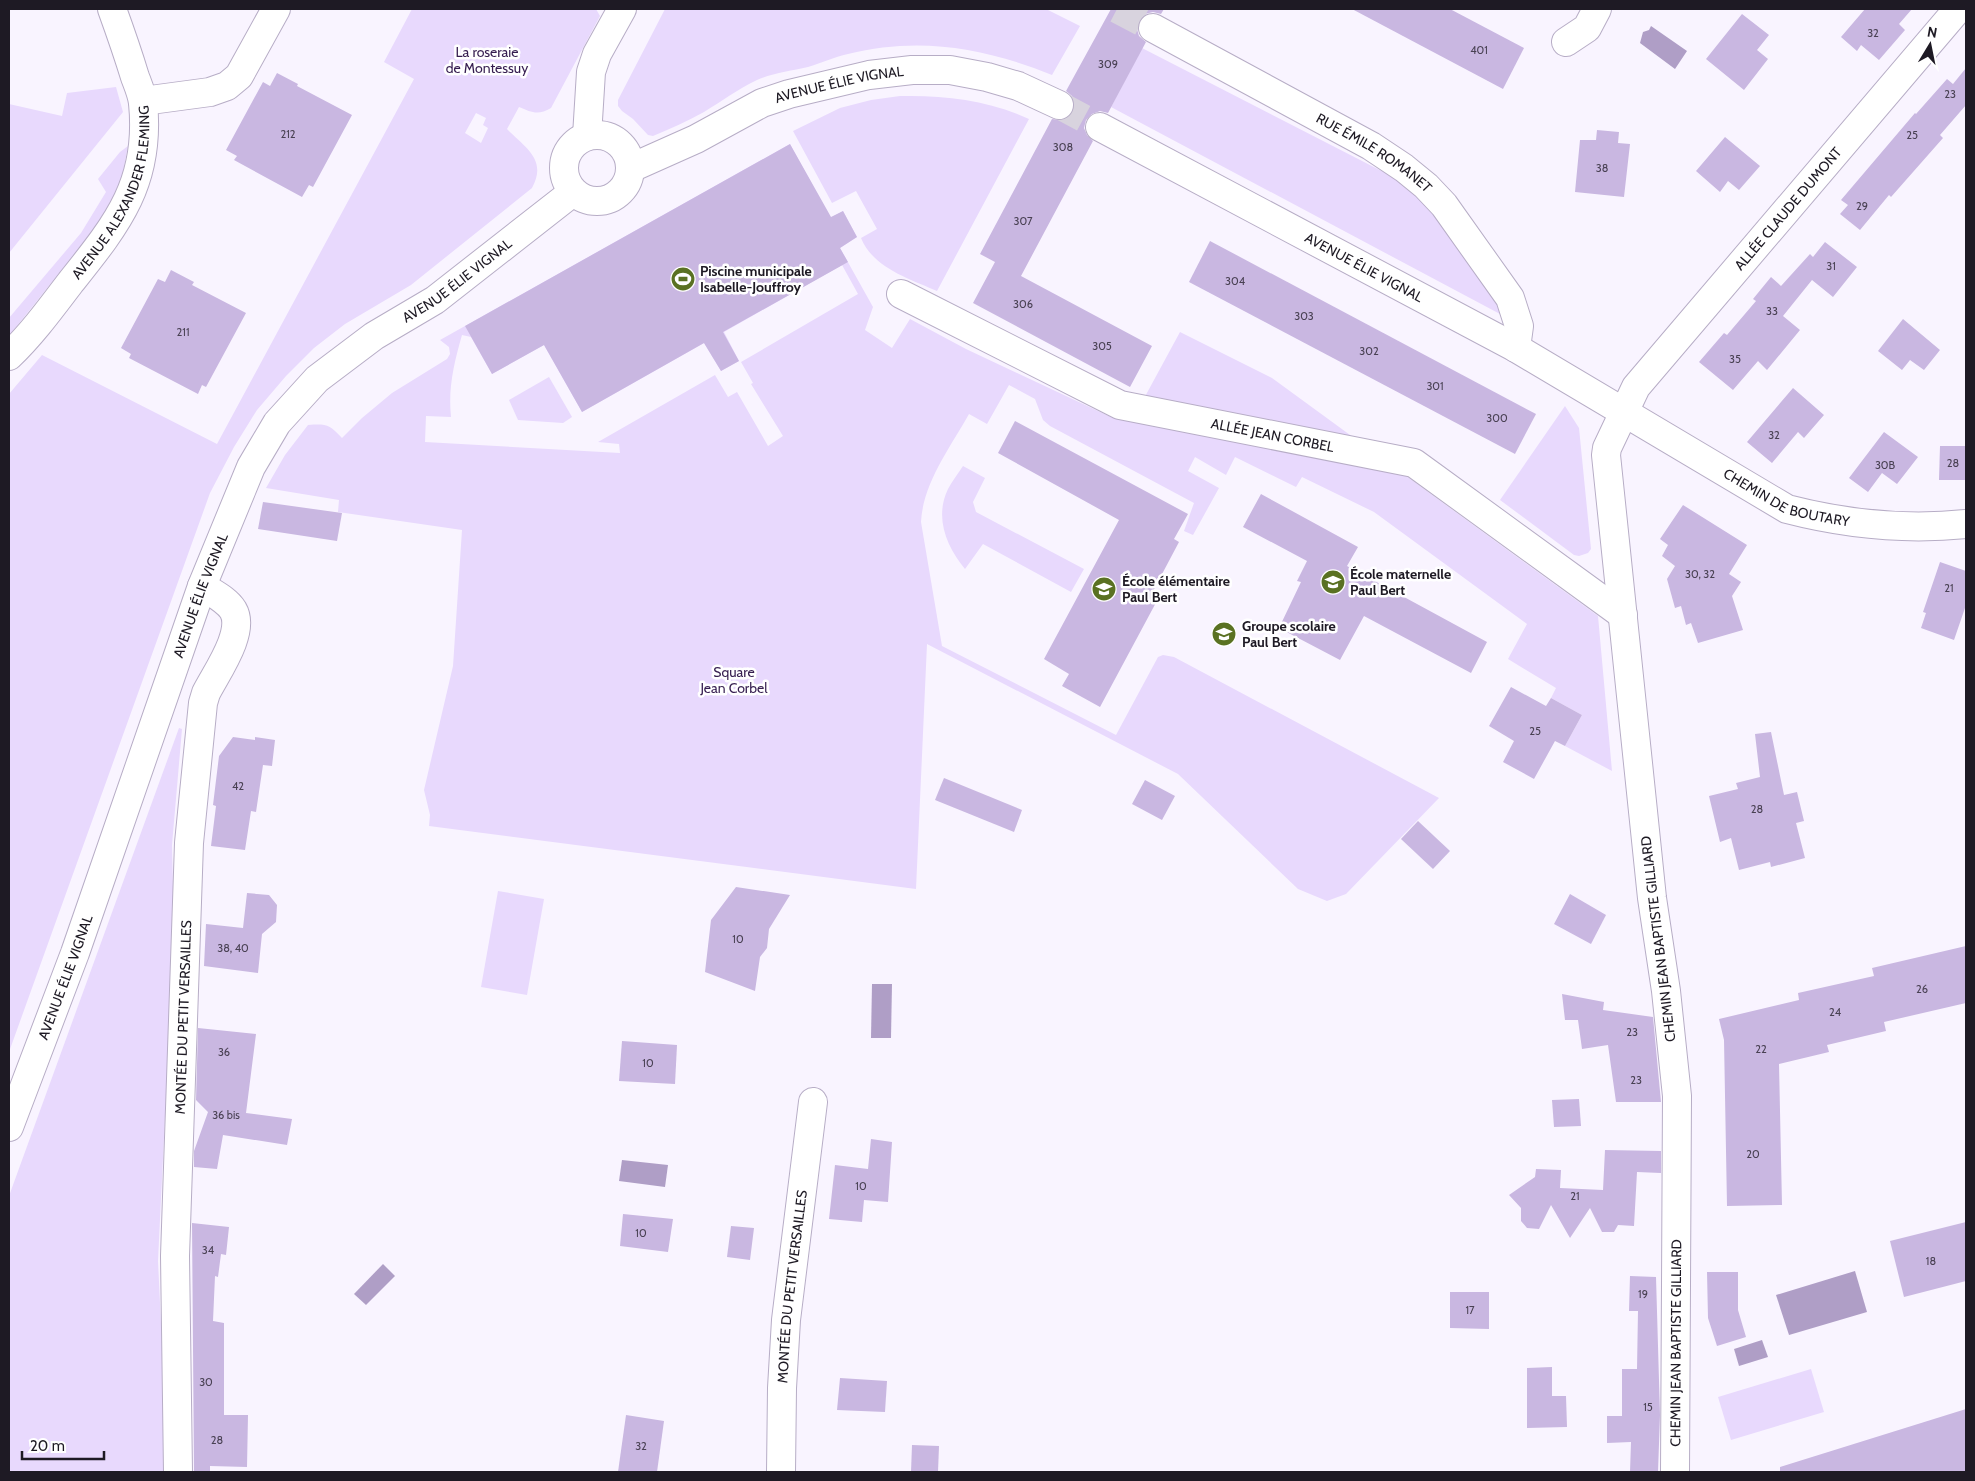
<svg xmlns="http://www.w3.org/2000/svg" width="1975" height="1481" font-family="Cabin,sans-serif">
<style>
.green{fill:#e8d9fd;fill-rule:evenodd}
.water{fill:#af9ec6}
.building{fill:#c9b7e1}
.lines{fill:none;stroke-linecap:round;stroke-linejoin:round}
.minor-tunnel{stroke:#d8d3de;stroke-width:28;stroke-dasharray:28 14;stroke-linecap:butt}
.minor-casing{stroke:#b7adc6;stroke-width:30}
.minor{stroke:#fff;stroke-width:28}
.labels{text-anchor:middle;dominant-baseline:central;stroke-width:5;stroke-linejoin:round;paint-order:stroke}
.number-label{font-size:11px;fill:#494153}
.park-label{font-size:14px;fill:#361e50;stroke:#fff}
.street-label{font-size:14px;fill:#1e1a24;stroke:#fff}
.poi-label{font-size:14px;font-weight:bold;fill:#1e1a24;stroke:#fff;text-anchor:start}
</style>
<rect width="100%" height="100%" fill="#f9f4ff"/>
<!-- green -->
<g class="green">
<path d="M412,9H596L600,16L551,108C538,116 531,112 519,107L507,129C524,147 548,159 532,188L411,285L345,324L314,348L286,376L257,410L234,447L210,493L9,1052V394L42,355L217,444L414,79L384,62ZM476,113L486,118L483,125L488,128L481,143L465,133Z"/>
<path d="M665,9H1046L1080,26L1052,75C985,48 920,36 848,54C834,57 821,63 808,67C791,71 773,73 757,80C738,89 722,101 704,112C688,121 670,129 653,136L648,135L633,119L622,111L618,106V100Z"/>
<path d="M1142,48L1403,182C1442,220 1471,264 1502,308L1500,314L1111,107Z"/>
<polygon points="116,87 123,112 9,253 9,104 62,116 67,93"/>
<path d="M900,96C945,95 988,100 1029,119L937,291C910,279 873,268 861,238L877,229L856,191L832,203L793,131L840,108L871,100Z"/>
<path d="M790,144L813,186L807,189L825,221L843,211L857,237L840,248L873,307L865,330L892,348L910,319L966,349L1113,418L1117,412L1135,415L1180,332L1272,378L1598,616L1612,771L1565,746L1582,715L1551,698L1556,688L1508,659L1527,624L1374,512L1302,477L1296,487L1235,457L1226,475L1195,457L1188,471L1219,488L1193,535L1184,531L1194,503L1050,426L1043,420L1035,399L1009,385L987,424L969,414C950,448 923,483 921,522L942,646L1116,735L1158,657L1163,655L1174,657L1439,798L1346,894L1327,901L1298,889L1178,774L927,644L916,889L429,826L430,815L424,790L453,666L462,530L338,512L339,500L266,488L285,455L308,425C326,424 329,424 342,438L362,418L392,393L447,359L450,354L449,347L440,340ZM842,265L858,294L741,362L753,383L751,384L783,436L768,446L737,392L728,397L715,375L598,442L619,444L620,453L425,442L426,416L451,417C448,388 454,363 462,335L471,337L492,374L544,345L582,412L704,343L721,371L739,361L724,332Z"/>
<polygon points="128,146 122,177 103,218 9,336 9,318 81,233 106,192 98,179 120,152"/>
<polygon points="549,377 572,417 563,423 518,420 509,400"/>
<polygon points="1565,406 1579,428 1591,549 1588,553 1579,556 1574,555 1500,500"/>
<path d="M963,466L985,478L973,502L976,512L1084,569L1071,592L983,544L965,569C947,547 934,518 948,489C952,481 958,474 963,466Z"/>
<polygon points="179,728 182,729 172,845 174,930 158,1261 164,1386 164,1472 9,1472 9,1196"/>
<polygon points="498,891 544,899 527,995 481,987"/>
<polygon points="1811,1369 1824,1412 1731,1440 1718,1397"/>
</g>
<!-- water -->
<g class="water">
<polygon points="1651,26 1687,51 1675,69 1640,43 1643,32 1649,30"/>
<polygon points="872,984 892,984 891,1038 871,1038"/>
<polygon points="622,1160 668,1165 665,1187 619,1181"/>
<polygon points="383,1264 395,1276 366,1305 354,1294"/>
<polygon points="1855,1271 1867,1312 1789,1335 1776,1295"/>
<polygon points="1762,1340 1768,1357 1739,1366 1734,1349"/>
</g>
<!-- building -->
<g class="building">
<polygon points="1111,9 1164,9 1161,14 1153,12 1145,14 1139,21 1137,29 1139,36 1146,42 1108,113 1100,111 1092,114 1086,120 1084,128 1087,135 1093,141 1021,276 1152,346 1130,387 973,303 995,262 980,254 1052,119 1061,120 1068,117 1073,112 1074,103 1072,96 1066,91"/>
<polygon points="1352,9 1450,9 1524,48 1503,89"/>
<polygon points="1865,9 1912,9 1899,24 1905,30 1879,60 1861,45 1857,51 1841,37"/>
<polygon points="1742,14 1769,35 1757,50 1768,59 1744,90 1706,59"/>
<polygon points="1966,68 1966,105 1940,135 1943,138 1891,197 1889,195 1860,230 1840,214 1848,205 1841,200 1915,113 1916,114 1947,79 1953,84"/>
<polygon points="277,73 298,84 297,86 352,115 313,187 309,185 302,197 234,160 237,156 226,150 263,82 270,86"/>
<polygon points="1597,130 1619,132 1618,143 1630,144 1624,197 1575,192 1580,140 1596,140"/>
<polygon points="1725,137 1760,166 1739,190 1728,181 1720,192 1696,171"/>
<polygon points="790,144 831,217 843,211 857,237 840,248 848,262 723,332 739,361 721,371 704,343 582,412 544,345 492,374 465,326"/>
<polygon points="1210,241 1536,414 1515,454 1189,282"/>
<polygon points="1825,242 1857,267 1833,297 1812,280 1783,316 1800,330 1767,370 1758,361 1733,390 1699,362 1724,333 1727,335 1756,301 1753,299 1771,277 1781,286 1810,254 1813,257"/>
<polygon points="171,270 194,282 192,285 246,313 206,387 202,385 198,394 129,358 131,354 121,348 158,279 165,282"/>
<polygon points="1903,319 1940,350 1924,370 1910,360 1902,370 1878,351"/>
<polygon points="1793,388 1824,415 1804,438 1798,432 1772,463 1747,442"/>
<polygon points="1015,421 1188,514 1174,539 1179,542 1152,593 1159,597 1100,707 1062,686 1069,674 1044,659 1119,520 998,453"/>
<polygon points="1884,432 1918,457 1897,484 1882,473 1868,492 1849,478"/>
<polygon points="1940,446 1966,446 1966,480 1939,480"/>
<polygon points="1261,494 1358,547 1347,566 1487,642 1471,673 1364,616 1340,660 1279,628 1301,582 1297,581 1307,561 1243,527"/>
<polygon points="263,502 342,513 337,541 258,529"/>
<polygon points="1683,505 1747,545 1729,574 1741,582 1732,596 1743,630 1698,643 1691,623 1686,625 1681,606 1675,608 1667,579 1675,566 1662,556 1668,545 1660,539"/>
<polygon points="1940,562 1966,571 1966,605 1954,640 1921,628 1926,613 1923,612"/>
<polygon points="1511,687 1546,706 1551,698 1582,715 1565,746 1555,741 1534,779 1503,762 1514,741 1489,726"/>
<polygon points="1771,732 1784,795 1797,792 1804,821 1796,823 1805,858 1771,867 1770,862 1739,870 1731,838 1720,842 1709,796 1738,789 1736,783 1760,777 1755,734"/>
<polygon points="233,737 255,740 255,737 275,740 272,766 263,765 256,812 251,811 245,850 211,846 216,806 213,805 219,756"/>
<polygon points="944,778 1022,810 1014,832 935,800"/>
<polygon points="1145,780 1175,796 1162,820 1132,804"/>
<polygon points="1418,821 1450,851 1433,869 1401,839"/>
<polygon points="736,887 790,895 769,929 767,948 760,957 755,991 705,972 711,920"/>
<polygon points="247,893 269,895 277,905 276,922 262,934 258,973 204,966 206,924 243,928"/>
<polygon points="1570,894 1606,915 1591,944 1554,924"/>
<polygon points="1966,946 1966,1003 1884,1022 1886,1031 1827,1045 1829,1052 1779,1064 1782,1205 1727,1206 1724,1040 1719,1019 1799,1000 1798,993 1874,976 1872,968"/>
<polygon points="1562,994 1604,1002 1603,1010 1653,1017 1661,1102 1616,1102 1608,1045 1582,1049 1578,1020 1565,1020"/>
<polygon points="198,1028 256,1034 246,1113 292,1119 287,1145 223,1135 217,1169 194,1167 194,1151 208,1112 196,1100"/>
<polygon points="622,1041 677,1045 675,1084 619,1081"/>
<polygon points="1579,1099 1581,1126 1554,1127 1552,1100"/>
<polygon points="871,1139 892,1142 888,1202 864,1200 862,1222 829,1219 835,1165 868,1169"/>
<polygon points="1605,1150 1661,1151 1661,1173 1637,1172 1634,1226 1618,1225 1614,1232 1602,1232 1590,1208 1570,1238 1551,1205 1539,1229 1527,1228 1521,1221 1521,1208 1509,1195 1535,1177 1536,1169 1561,1170 1560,1188 1603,1190"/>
<polygon points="623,1214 673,1219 668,1252 620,1246"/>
<polygon points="1966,1222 1966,1281 1904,1297 1890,1241"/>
<polygon points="192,1223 229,1227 226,1255 221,1254 218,1277 215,1276 213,1321 224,1323 224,1415 248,1415 247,1467 210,1466 210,1472 194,1472"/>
<polygon points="731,1226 754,1228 750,1260 727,1257"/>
<polygon points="1707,1272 1738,1272 1738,1310 1746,1337 1717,1346 1708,1318"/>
<polygon points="1630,1276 1656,1277 1660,1415 1658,1472 1630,1472 1631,1442 1607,1443 1607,1416 1622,1416 1622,1369 1637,1369 1638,1311 1629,1311"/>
<polygon points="1450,1292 1489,1292 1489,1329 1450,1328"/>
<polygon points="1552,1367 1552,1396 1566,1396 1567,1427 1527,1428 1527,1368"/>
<polygon points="840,1378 887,1381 885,1412 837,1410"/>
<polygon points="1966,1409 1966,1472 1780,1472 1780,1467"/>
<polygon points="626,1415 664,1421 657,1472 618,1472"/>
<polygon points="912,1445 939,1446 938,1472 911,1472"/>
</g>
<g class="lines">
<!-- minor-tunnel -->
<g class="minor-tunnel">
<polyline points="1117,9 1153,28"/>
<polyline points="1059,105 1100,127"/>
</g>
<defs>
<g id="minor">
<path id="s1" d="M1153,28L1371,146L1404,168L1426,186L1444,205L1510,298L1519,326L1516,348"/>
<polyline points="1566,42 1587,28 1597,9"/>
<polyline points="143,101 210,92 227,86 239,76 276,9"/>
<path id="s2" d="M1100,127L1516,348L1787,509C1845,524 1907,530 1966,524"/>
<circle cx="597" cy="168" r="33"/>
<polyline points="587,136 591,72 597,54 622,9"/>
<path id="s3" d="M631,168L696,139L762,103L789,94L869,75L912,70H950L987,77L1018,86L1059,105"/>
<path id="s4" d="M901,294L1120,405L1414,463L1623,615"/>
<path id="s5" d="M9,356C32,334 51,308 70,283C117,224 151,183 143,103C142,94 138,85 135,77C128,54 120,31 112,9"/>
<path id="s6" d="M9,1127L75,953L202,586L251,467L277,423L317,379L374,336L435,300L573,192"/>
<path id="s7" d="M178,1472L175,1256L189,843L203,703L206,693C216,673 246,632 233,610C226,599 212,593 202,586"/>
<path id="s8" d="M781,1472L782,1388L786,1320L813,1102"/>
<path id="s9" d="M1675,1472L1677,1096L1666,991L1652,898L1606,455L1607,448L1636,387L1958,9"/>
</g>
</defs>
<!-- minor casing -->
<use href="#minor" class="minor-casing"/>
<!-- minor -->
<use href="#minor" class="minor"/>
</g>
<!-- icons -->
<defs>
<symbol id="stadium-disc" viewBox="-11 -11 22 22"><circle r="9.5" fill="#5a7122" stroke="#fff"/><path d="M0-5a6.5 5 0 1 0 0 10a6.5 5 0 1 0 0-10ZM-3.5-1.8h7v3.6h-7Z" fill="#fff"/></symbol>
<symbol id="school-disc" viewBox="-11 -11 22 22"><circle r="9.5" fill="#5a7122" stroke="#fff"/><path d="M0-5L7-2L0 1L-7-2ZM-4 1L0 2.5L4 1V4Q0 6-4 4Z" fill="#fff"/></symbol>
</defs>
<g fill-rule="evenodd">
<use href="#stadium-disc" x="669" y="265" width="28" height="28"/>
<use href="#school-disc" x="1319" y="568" width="28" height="28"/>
<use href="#school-disc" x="1090" y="575" width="28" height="28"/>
<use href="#school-disc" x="1210" y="620" width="28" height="28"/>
</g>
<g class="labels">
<!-- number labels -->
<g class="number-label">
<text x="1873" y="33">32</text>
<text x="1479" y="50">401</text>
<text x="1108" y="64">309</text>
<text x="1950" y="94">23</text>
<text x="288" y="134">212</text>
<text x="1912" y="135">25</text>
<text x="1063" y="147">308</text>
<text x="1602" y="168">38</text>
<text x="1862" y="206">29</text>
<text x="1023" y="221">307</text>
<text x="1831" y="266">31</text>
<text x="1235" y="281">304</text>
<text x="1023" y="304">306</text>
<text x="1772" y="311">33</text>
<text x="1304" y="316">303</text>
<text x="183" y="332">211</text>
<text x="1102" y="346">305</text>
<text x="1369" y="351">302</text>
<text x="1735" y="359">35</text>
<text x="1435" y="386">301</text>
<text x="1497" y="418">300</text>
<text x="1774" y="435">32</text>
<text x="1953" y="463">28</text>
<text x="1885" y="465">30B</text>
<text x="1700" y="574">30, 32</text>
<text x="1949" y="588">21</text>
<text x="1535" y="731">25</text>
<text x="238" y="786">42</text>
<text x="1757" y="809">28</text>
<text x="738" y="939">10</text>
<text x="233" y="948">38, 40</text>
<text x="1922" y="989">26</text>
<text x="1835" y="1012">24</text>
<text x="1632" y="1032">23</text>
<text x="1761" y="1049">22</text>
<text x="224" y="1052">36</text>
<text x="648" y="1063">10</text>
<text x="1636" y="1080">23</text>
<text x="226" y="1115">36 bis</text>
<text x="1753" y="1154">20</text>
<text x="861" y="1186">10</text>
<text x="1575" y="1196">21</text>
<text x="641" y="1233">10</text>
<text x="208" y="1250">34</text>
<text x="1931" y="1261">18</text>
<text x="1643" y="1294">19</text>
<text x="1470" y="1310">17</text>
<text x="206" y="1382">30</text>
<text x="1648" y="1407">15</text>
<text x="217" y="1440">28</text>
<text x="641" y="1446">32</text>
</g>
<!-- park labels -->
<g class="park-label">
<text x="487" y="52">La roseraie<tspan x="487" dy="16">de Montessuy</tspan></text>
<text x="734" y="672">Square<tspan x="734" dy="16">Jean Corbel</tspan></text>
</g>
<!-- street labels -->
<g class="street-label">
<text stroke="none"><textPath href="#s3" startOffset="226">AVENUE ÉLIE VIGNAL</textPath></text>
<text stroke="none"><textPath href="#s1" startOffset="254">RUE ÉMILE ROMANET</textPath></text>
<text stroke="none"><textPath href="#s5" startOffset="198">AVENUE ALEXANDER FLEMING</textPath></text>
<text stroke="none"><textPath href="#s9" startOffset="1330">ALLÉE CLAUDE DUMONT</textPath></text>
<text stroke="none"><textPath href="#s2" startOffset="299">AVENUE ÉLIE VIGNAL</textPath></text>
<text stroke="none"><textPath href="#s6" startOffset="985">AVENUE ÉLIE VIGNAL</textPath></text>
<text stroke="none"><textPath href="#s4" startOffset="401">ALLÉE JEAN CORBEL</textPath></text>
<text stroke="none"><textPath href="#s2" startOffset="782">CHEMIN DE BOUTARY</textPath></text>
<text stroke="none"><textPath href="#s6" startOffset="565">AVENUE ÉLIE VIGNAL</textPath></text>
<text transform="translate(1658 939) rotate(-97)">CHEMIN JEAN BAPTISTE GILLIARD</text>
<text stroke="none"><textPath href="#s6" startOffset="160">AVENUE ÉLIE VIGNAL</textPath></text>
<text stroke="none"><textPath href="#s7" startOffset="455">MONTÉE DU PETIT VERSAILLES</textPath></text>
<text stroke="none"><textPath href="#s8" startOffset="186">MONTÉE DU PETIT VERSAILLES</textPath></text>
<text stroke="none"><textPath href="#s9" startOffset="129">CHEMIN JEAN BAPTISTE GILLIARD</textPath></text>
</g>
<!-- poi labels -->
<g class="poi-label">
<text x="700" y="271">Piscine municipale<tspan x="700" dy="16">Isabelle-Jouffroy</tspan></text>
<text x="1350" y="574">École maternelle<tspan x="1350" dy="16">Paul Bert</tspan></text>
<text x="1122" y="581">École élémentaire<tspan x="1122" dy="16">Paul Bert</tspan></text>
<text x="1242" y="626">Groupe scolaire<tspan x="1242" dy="16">Paul Bert</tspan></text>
</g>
</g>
<!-- border -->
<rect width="1975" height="1481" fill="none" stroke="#1e1a24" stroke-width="20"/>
<!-- north arrow -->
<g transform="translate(1930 45) rotate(10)" stroke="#ffffff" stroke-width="4" paint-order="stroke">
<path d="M0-4L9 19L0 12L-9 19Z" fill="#1e1a24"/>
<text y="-8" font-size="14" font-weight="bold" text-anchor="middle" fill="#1e1a24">N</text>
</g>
<!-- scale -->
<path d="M22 1451v8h82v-8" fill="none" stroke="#1e1a24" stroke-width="2.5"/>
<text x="30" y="1451" font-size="15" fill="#1e1a24" stroke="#ffffff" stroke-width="4" paint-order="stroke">20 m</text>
</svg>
